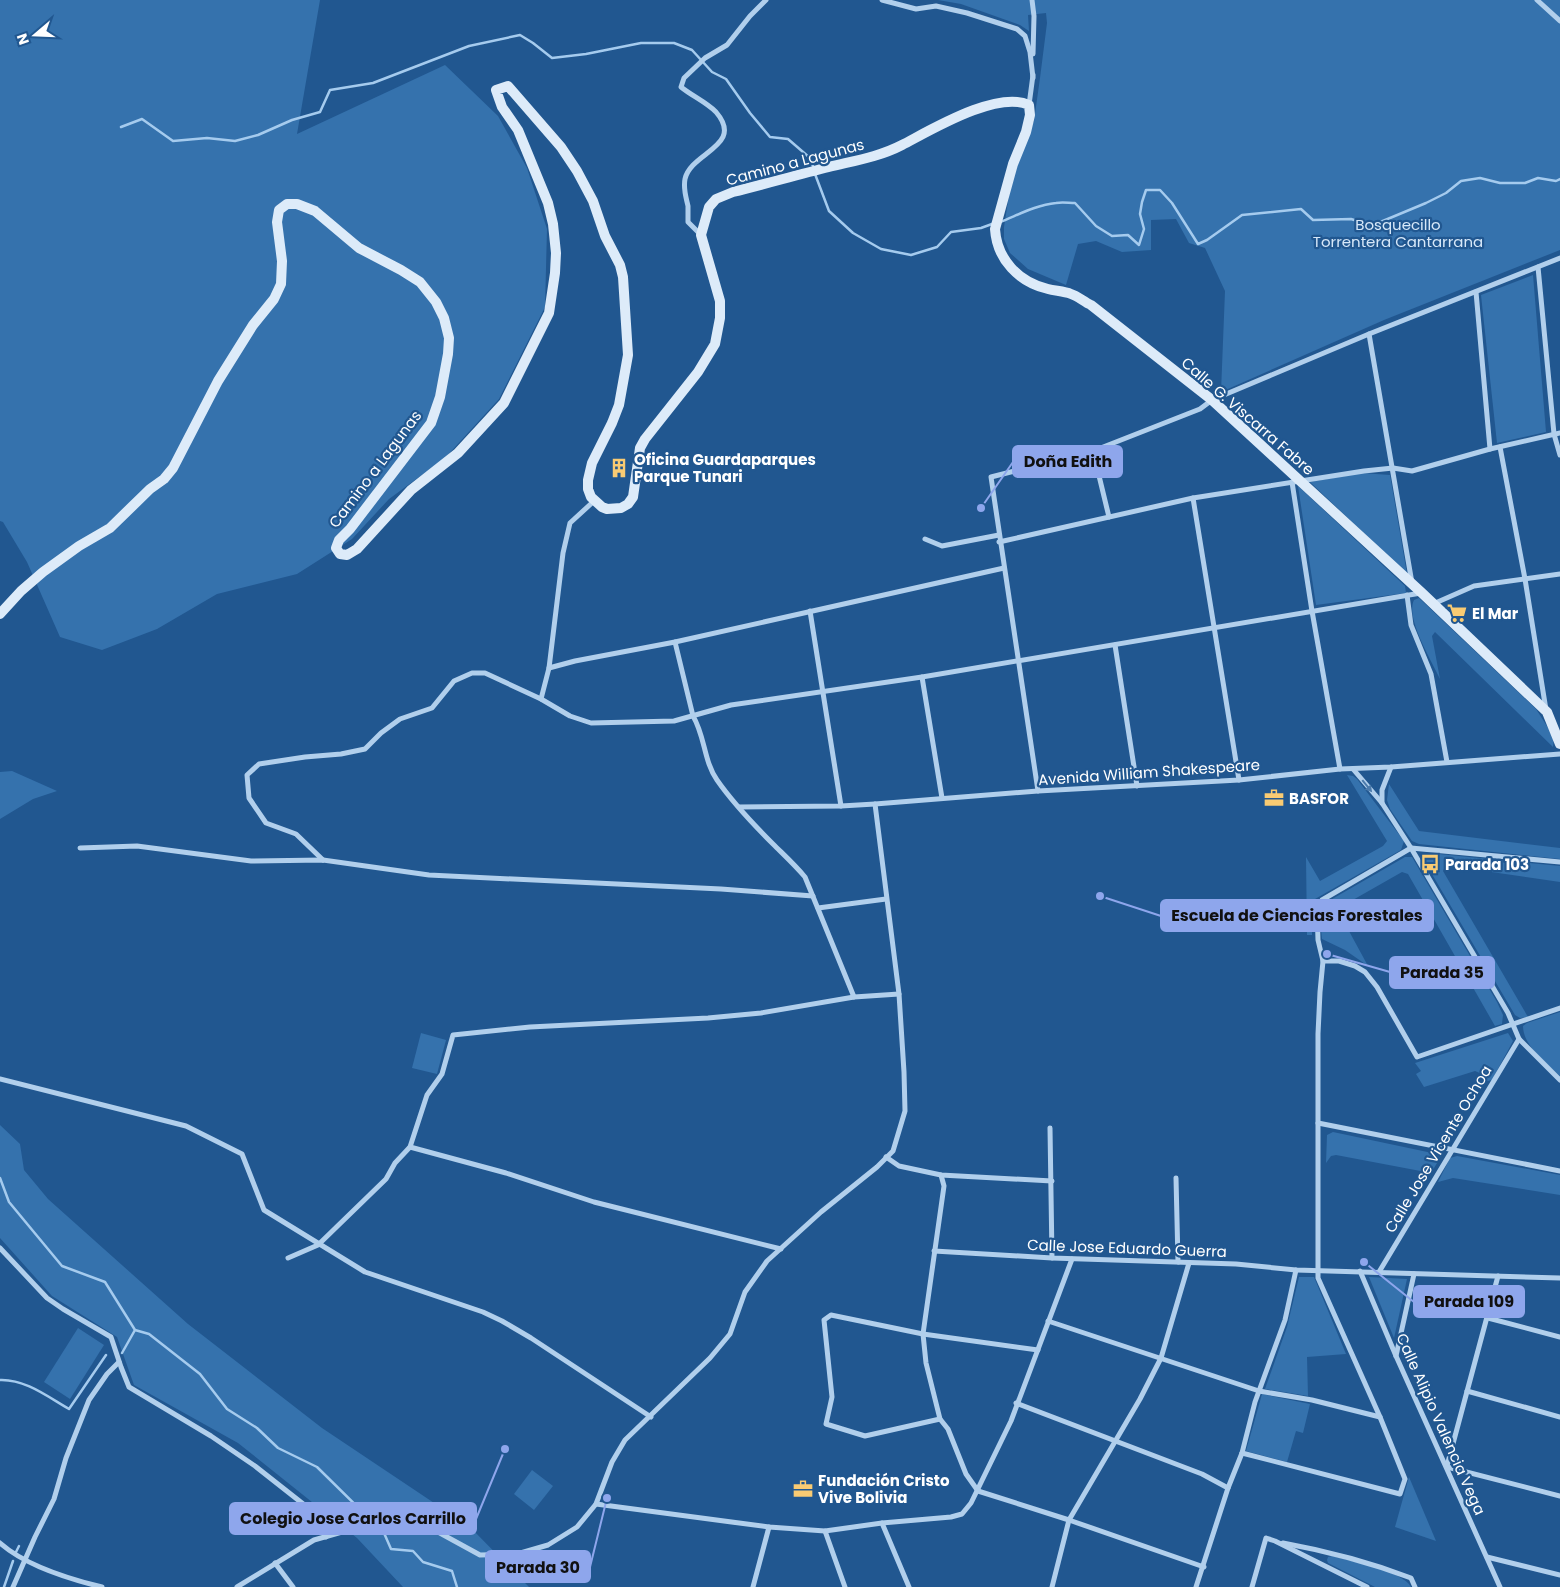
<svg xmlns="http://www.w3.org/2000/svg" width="1560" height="1587" font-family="Poppins,sans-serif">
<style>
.green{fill:#3572ad}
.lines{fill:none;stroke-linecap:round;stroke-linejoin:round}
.stream{stroke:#a5cbee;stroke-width:2.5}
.street{stroke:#b1cfec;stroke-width:5}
.secondary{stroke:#ddebf9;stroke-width:10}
.oneway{fill:#4c7bac}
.labels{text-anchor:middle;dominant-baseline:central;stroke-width:4.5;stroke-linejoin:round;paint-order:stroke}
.street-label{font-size:15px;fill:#fff;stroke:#215790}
.park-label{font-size:15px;fill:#d7e8f9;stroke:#215790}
.poi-label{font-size:15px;font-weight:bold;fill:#fff;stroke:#215790;text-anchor:start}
.leader{fill:none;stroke:#8ea6ec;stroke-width:2}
.callout-dot{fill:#8ea6ec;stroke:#215790;stroke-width:2}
.callout{fill:#8ea6ec;stroke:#8ea6ec;stroke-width:2}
.callout-label{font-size:16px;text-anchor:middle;font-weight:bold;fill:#111}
</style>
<rect width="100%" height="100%" fill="#215790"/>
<!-- green -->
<g class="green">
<polygon points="0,0 320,0 297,134 445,65 498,116 527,168 547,229 545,307 499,399 445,458 389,499 352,539 297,574 217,594 157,629 102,650 60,637 27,562 3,522 0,521"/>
<polygon points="938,0 1560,0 1560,250 1384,320 1221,392 1225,291 1205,248 1189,243 1176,219 1151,220 1151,250 1122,252 1096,241 1078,244 1066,285 1028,269 1010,253 1004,239 1004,227 1013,169 1034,121 1040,78 1047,23 1046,13 1028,15 1029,31 1020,25 961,4"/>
<polygon points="1533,275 1546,432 1497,443 1481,295"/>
<polygon points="1362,473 1390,475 1407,574 1310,482"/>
<polygon points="1298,486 1405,586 1406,593 1316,605"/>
<path d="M1419,598L1536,709L1554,737L1553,747L1435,632L1432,636L1440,679C1432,661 1405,618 1414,600Z"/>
<polygon points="12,771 57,791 33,799 0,819 0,772"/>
<polygon points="1347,775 1353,776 1357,779 1404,841 1401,850 1315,899 1312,905 1312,935 1307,935 1306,857 1320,881 1383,846 1387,841"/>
<polygon points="1389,784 1419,831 1560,848 1560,859 1419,844 1412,841 1390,809 1387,800"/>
<polygon points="1429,853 1560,866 1560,882 1450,866 1445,867 1443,871 1528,1017 1520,1018 1515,1015 1423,859 1425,854"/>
<path d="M1405,857H1412L1497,1002L1503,1015L1502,1024L1495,1026L1408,874L1402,872L1337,909L1368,966L1345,950L1322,939C1321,924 1316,913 1327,902Z"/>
<path d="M1560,1012V1076C1547,1063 1523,1046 1523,1026L1527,1023Z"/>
<polygon points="421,1033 446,1040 437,1074 412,1068"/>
<polygon points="1508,1033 1513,1041 1492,1080 1484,1082 1482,1074 1475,1071 1424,1087 1416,1074 1421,1071 1415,1063"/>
<polygon points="0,1125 20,1144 24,1170 48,1199 188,1324 322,1428 470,1527 529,1587 403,1587 357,1538 238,1443 134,1385 117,1337 52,1296 0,1238"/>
<polygon points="1333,1132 1437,1154 1440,1158 1431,1173 1336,1155 1331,1156 1326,1163 1327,1135"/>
<polygon points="1457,1156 1560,1175 1560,1195 1453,1178 1438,1182 1450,1158"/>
<polygon points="1299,1277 1314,1277 1346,1354 1307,1357 1308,1396 1265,1389 1287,1327"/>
<polygon points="1369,1277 1407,1279 1394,1338"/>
<polygon points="78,1328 104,1345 70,1399 44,1382"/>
<polygon points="1262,1394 1310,1404 1303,1433 1296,1431 1287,1462 1246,1451"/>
<polygon points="532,1470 553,1486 534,1510 514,1494"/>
<polygon points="1409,1477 1436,1541 1395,1527"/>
<path d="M1332,1556C1350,1561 1403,1571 1411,1587H1375L1328,1563L1327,1560L1328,1557Z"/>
</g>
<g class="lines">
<!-- stream -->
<g class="stream">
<polyline points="121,127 142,119 173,141 207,138 235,141 258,135 292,120 320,112 330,90 373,83 469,46 520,35 533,43 552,58 586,54 641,43 674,43 692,50 712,72 726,79 750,113 770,137 788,139 810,158 814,169"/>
<polyline points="815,174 829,211 853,233 881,249 911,255 937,247 951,232 981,228 992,224"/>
<path d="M1000,222C1018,215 1036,205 1056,203C1062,202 1069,203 1075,203L1096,226L1112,236L1128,235L1139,245L1144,229L1140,214L1142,202L1146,190H1160L1172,203L1198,244L1207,240L1242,215L1301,209L1313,220L1351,219L1367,224L1378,223L1426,203L1446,193L1461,181L1480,178L1500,183H1525L1538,178L1556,181L1560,179"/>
<polyline points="0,1178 9,1202 62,1266 105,1282 135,1330 149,1334 200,1374 227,1409 257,1428 278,1448 317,1467 384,1533 391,1549 413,1551 423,1562 452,1571 457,1587"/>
<polyline points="122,1353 135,1330"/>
<path d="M0,1380C25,1379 48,1397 69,1409L106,1355"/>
<polyline points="16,1552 19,1546"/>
<polyline points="4,1587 13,1561"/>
</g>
<!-- street -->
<g class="street">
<polyline points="882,0 916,9 936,6 967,13 1017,29 1025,36 1030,52 1033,78"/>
<polyline points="1032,0 1034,16 1033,54"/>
<polyline points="1537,0 1560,21"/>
<polyline points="1029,105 1033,75"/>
<path d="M701,235L688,222C688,217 688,211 688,206C686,197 683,189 685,179C691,152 745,146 716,112C706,102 692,96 681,87L684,78L705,58L727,45L750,16L766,0"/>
<polyline points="1538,267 1554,434 1560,455"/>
<polyline points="1476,292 1490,449"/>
<polyline points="1369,334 1412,583"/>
<polyline points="1500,447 1525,579 1546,710"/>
<polyline points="1093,451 1109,517"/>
<polyline points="1292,482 1312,611 1340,769"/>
<polyline points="1193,498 1239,780"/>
<polyline points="925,539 942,546 999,535"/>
<polyline points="999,542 1193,498 1364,471 1393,468 1412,471 1490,449 1560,433"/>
<polyline points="1407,595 1411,625 1431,674 1447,762"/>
<polyline points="1433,604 1474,586 1560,574"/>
<polyline points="810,611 841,806"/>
<path d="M675,642L693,716C705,736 704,762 717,780C733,803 753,824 773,844C784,855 795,865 805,877L854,997"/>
<polyline points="1115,645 1137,786"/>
<polyline points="549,668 575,661 675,642 1004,568"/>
<polyline points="922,677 942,798"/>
<polyline points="541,699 549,668 563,553 570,523 594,501"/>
<polyline points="1353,769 1382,803 1411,848 1508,1013 1519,1039 1560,1080"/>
<polyline points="1038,791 991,477 1093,451 1200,409 1212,400 1369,334 1560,258"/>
<polyline points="1382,803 1382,790 1391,767"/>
<polyline points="739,807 841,806 875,804 1038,791 1239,780 1340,769 1391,767 1560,754"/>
<polyline points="80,848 137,846 251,861 323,860 429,875 721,889 813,896"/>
<polyline points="1411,848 1560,862"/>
<polyline points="323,860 296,834 266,823 249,798 247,775 259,764 305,757 341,754 365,749 381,733 400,719 432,708 454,681 472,673 485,673 541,699 570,716 591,723 674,721 731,705 922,677 1421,593"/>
<polyline points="818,908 886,899"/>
<polyline points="1323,961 1339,961 1355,966 1365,972 1377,987 1417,1057 1560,1008"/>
<polyline points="0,1079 186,1126 242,1154 264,1210 365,1272 483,1312 502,1321 531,1338 651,1417"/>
<polyline points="1318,1123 1560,1171"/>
<polyline points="1050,1128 1052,1258"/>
<polyline points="410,1147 506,1173 594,1202 781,1249"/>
<polyline points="886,1157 899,1166 941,1175 1052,1181"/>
<polyline points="941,1175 944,1186 923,1334 926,1363 940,1419 948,1429 966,1474 978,1491 1069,1520 1204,1567"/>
<polyline points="1176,1178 1178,1262"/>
<polyline points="0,1248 47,1298 63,1309 111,1337 121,1367 129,1387 211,1436 255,1466 321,1518 326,1537"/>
<polyline points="934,1251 1052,1258 1236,1264 1296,1270 1560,1278"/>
<polyline points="288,1258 318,1245 386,1179 395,1163 410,1147 427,1095 442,1074 453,1035 530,1027 708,1018 761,1013 854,997 899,994"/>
<polyline points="1360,1271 1396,1356 1500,1587"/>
<polyline points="1379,1272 1519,1039"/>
<polyline points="1488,1318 1560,1337"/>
<polyline points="1048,1321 1259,1391 1312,1400 1380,1417"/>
<polyline points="1396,1356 1414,1274"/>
<polyline points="1467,1391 1560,1417"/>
<polyline points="1016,1403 1202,1474 1228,1488"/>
<polyline points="940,1419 865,1436 826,1424 832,1397 824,1320 831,1315 923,1334 1038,1350"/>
<polyline points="1242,1453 1400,1494 1405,1479 1380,1417 1318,1278 1318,1034 1320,992 1323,961 1318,940 1317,908 1322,900 1411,848"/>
<polyline points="1447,1466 1498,1276"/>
<polyline points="1447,1467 1560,1496"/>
<polyline points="596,1504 769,1527 825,1531 882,1523 951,1517 962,1514 971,1503 1011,1421 1072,1259"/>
<polyline points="882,1523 909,1587"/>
<polyline points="825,1531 845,1587"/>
<path d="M0,1543C26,1566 69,1579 102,1587"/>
<path d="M1283,1543C1327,1551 1369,1562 1411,1578L1415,1587"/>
<polyline points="1487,1557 1560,1575"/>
<polyline points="275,1563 293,1587"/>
<polyline points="13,1587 35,1537 54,1499 66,1458 89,1400 107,1374 119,1362"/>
<polyline points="237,1587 314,1540 349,1530 385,1515 398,1512 416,1520 480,1555 517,1554 548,1545 577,1527 596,1504 612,1462 625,1440 710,1358 730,1334 745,1292 767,1261 821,1212 877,1167 893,1151 905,1111 904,1072 899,994 875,804"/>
<polyline points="753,1587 769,1527"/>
<polyline points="1052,1587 1069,1520 1140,1399 1161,1358 1189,1263"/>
<polyline points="1196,1587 1228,1488 1242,1453 1255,1402 1285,1320 1296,1270"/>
<polyline points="1252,1587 1266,1538 1275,1541 1367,1587"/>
</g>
<!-- secondary -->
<path class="secondary" d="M0,614L21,591L43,572L79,546L110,528L150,489L164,479L173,468L218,381L253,325L274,299L281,284L282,261L277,222L279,210L287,204H297L315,211L359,248L401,270L420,282L436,302L444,318L449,338L448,354L440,397L431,423L350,529L339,540L336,548L340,554L347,555L357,549L411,490L458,453L504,403L549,313L555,273L556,253L553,224L548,203L518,130L502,107L496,90L508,86L561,147L577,171L593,201L605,236L620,265L623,277L628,355L619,405L612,423L592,463L588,480V489L591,497L602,507L607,509L621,508L628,504L633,497L640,448L645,439L698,372L715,344L720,318V301L701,235L709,207L716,199L733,192C765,184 797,175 829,167C853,161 879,157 902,145C931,130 997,90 1029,105L1030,115L1026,132L1013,164L995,229C997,260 1019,282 1048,289C1055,291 1064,291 1071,294C1078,296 1084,302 1091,305L1212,400L1422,593L1547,712L1560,744"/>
</g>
<!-- one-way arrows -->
<defs><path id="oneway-solid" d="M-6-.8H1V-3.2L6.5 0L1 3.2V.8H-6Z" transform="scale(1.25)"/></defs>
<use class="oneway" href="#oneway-solid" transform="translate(1367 786) rotate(51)"/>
<!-- icons -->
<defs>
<symbol id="building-bare" viewBox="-9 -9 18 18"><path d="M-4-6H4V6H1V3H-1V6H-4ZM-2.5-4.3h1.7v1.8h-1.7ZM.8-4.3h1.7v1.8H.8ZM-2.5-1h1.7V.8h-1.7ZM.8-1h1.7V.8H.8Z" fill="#f9cb73" stroke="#215790" stroke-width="2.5" paint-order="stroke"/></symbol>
<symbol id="supermarket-bare" viewBox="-9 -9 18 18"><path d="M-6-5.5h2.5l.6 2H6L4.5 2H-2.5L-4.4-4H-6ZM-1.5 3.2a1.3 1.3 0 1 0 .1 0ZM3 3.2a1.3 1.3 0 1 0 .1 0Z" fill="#f9cb73" stroke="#215790" stroke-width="2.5" paint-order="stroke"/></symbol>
<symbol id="office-bare" viewBox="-9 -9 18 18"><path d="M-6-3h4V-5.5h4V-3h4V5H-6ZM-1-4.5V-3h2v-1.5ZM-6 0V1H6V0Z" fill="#f9cb73" stroke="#215790" stroke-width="2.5" paint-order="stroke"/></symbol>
<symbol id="bus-bare" viewBox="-9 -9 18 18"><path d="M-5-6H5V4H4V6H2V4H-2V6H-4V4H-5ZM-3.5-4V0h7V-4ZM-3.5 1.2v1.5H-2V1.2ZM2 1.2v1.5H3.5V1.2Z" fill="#f9cb73" stroke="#215790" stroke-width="2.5" paint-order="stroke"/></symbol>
</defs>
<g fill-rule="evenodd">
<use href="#building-bare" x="605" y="454" width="28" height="28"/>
<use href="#supermarket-bare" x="1443" y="599" width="28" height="28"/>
<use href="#office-bare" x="1260" y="784" width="28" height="28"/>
<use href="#bus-bare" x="1416" y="850" width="28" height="28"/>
<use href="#office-bare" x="789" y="1475" width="28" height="28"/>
</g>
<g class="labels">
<!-- street labels -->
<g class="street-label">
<text transform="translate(795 162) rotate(-15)">Camino a Lagunas</text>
<text transform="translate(1248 416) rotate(41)">Calle G. Viscarra Fabre</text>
<text transform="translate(375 469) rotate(-53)">Camino a Lagunas</text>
<text transform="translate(1149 772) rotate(-4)">Avenida William Shakespeare</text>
<text transform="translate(1438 1149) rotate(-59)">Calle Jose Vicente Ochoa</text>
<text transform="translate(1127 1248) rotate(2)">Calle Jose Eduardo Guerra</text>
<text transform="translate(1441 1424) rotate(66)">Calle Alipio Valencia Vega</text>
</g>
<!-- park labels -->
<g class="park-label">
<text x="1398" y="224">Bosquecillo<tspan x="1398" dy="17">Torrentera Cantarrana</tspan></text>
</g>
<!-- poi labels -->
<g class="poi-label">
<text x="634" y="459">Oficina Guardaparques<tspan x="634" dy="17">Parque Tunari</tspan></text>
<text x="1472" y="613">El Mar</text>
<text x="1289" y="798">BASFOR</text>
<text x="1445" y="864">Parada 103</text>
<text x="818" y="1480">Fundación Cristo<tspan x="818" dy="17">Vive Bolivia</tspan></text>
</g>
</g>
<!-- callouts -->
<path class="leader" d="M981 508L1013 462M1100 896L1161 916M1327 954L1390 972M1364 1262L1414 1302M505 1449L476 1519M607 1498L590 1567"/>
<g class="callout-dot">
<circle cx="981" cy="508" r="5"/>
<circle cx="1100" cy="896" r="5"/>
<circle cx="1327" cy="954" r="5"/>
<circle cx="1364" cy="1262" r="5"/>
<circle cx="505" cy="1449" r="5"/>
<circle cx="607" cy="1498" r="5"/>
</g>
<g class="callout">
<rect x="1013" y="446" width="109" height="31" rx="5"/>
<rect x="1161" y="900" width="272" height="31" rx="5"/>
<rect x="1390" y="957" width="104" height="31" rx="5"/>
<rect x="1414" y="1286" width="110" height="31" rx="5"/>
<rect x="230" y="1503" width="246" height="31" rx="5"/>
<rect x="486" y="1551" width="104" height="31" rx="5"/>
</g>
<g class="callout-label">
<text x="1068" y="467">Doña Edith</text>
<text x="1297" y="921">Escuela de Ciencias Forestales</text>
<text x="1442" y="978">Parada 35</text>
<text x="1469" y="1307">Parada 109</text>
<text x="353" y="1524">Colegio Jose Carlos Carrillo</text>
<text x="538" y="1573">Parada 30</text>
</g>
<!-- north arrow -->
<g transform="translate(35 35) rotate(251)" stroke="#215790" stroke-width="4" paint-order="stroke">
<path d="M0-4L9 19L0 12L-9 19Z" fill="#ffffff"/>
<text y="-8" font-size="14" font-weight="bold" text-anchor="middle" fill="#ffffff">N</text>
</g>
</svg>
